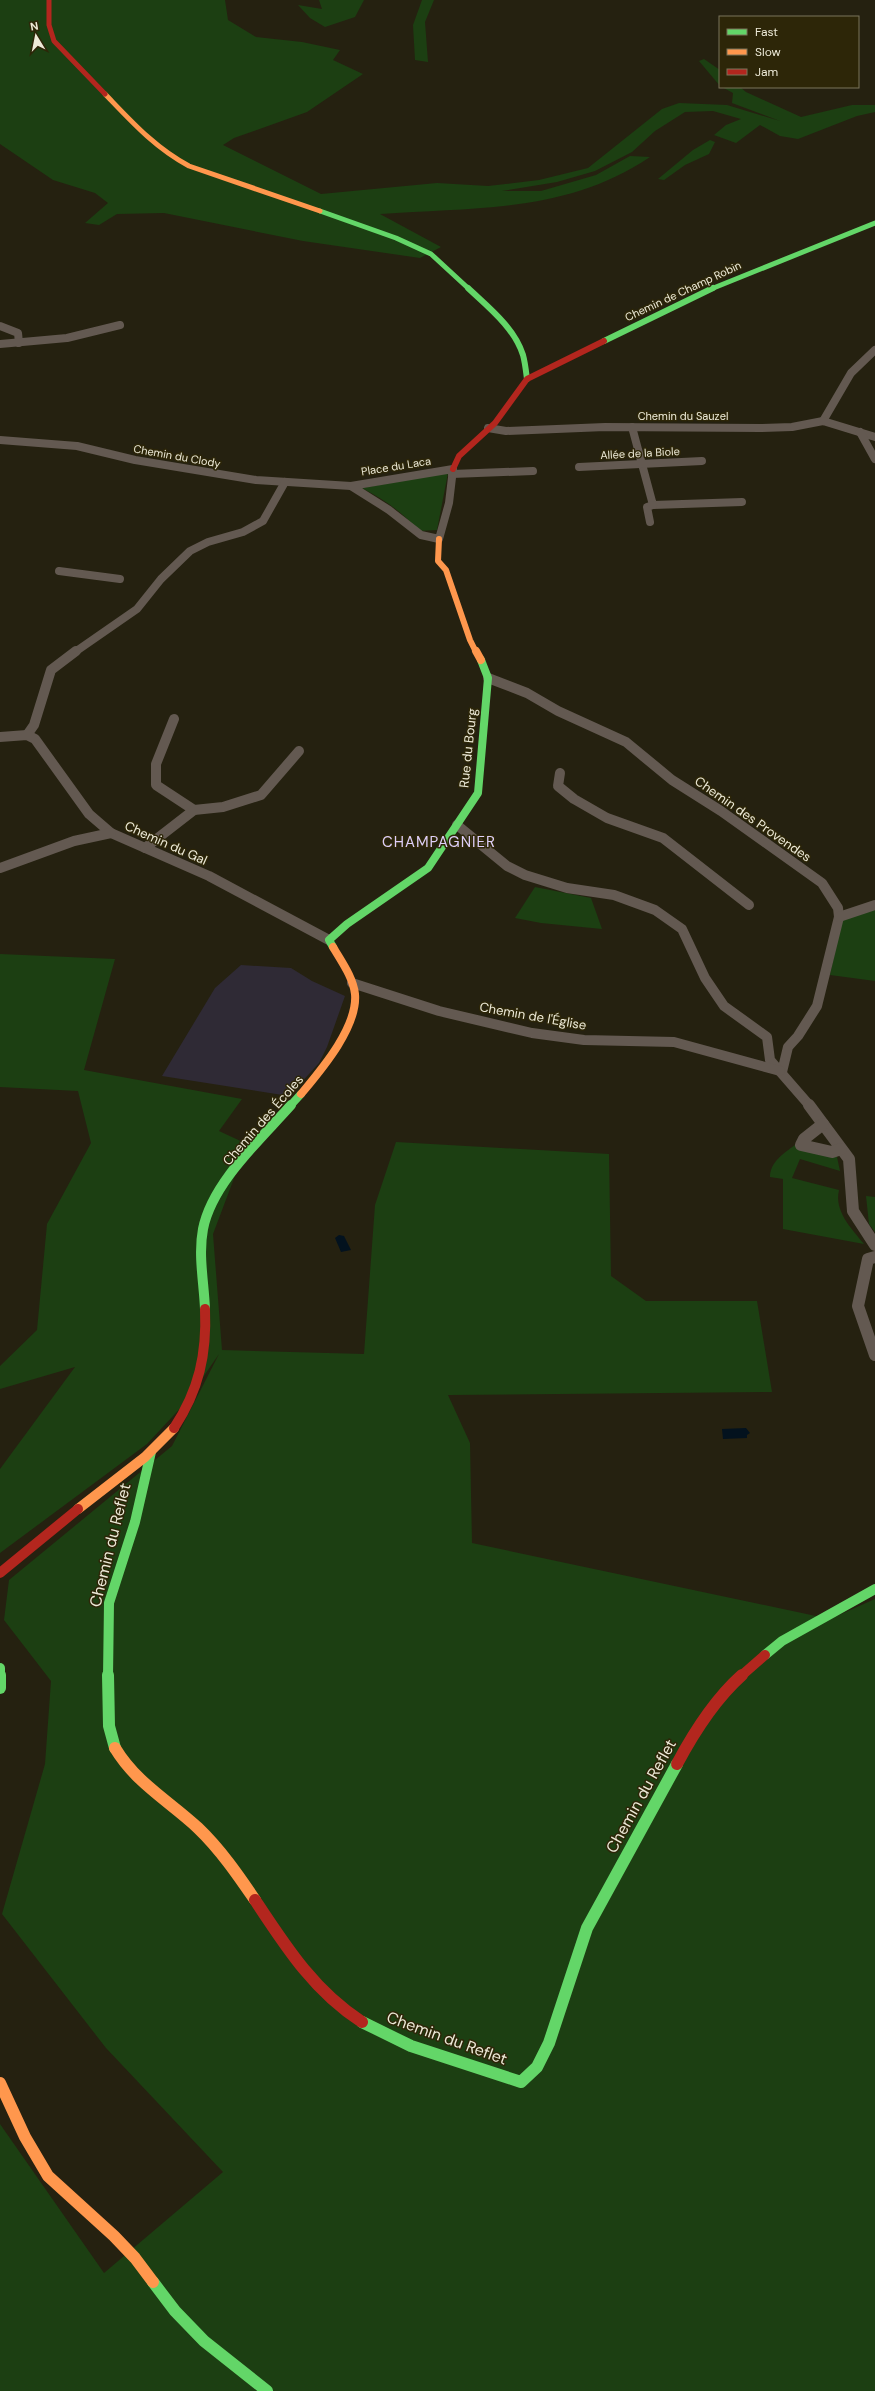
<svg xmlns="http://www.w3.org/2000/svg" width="875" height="2391" font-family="'DM Sans',sans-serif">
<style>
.education{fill:#2f2a35}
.green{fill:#1c3f12}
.water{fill:#03121e}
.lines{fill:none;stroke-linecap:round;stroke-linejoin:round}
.street-far2{stroke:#635951;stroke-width:8}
.street-far1{stroke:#635951;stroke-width:10}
.street{stroke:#635951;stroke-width:12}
.fast-far4{stroke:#63d668;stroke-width:5}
.fast-far3{stroke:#63d668;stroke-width:6}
.fast-far2{stroke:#63d668;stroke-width:8}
.fast-far1{stroke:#63d668;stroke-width:10}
.fast{stroke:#63d668;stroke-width:12}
.slow-far4{stroke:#ff974d;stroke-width:5}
.slow-far3{stroke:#ff974d;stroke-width:6}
.slow-far2{stroke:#ff974d;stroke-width:8}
.slow-far1{stroke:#ff974d;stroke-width:10}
.slow{stroke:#ff974d;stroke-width:12}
.jam-far3{stroke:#b3261e;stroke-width:5}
.jam-far2{stroke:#b3261e;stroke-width:6}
.jam-far1{stroke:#b3261e;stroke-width:10}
.jam{stroke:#b3261e;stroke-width:12}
.labels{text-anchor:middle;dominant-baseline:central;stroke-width:3;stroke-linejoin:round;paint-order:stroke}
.far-street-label{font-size:11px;fill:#edead8;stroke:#2d2608}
.street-label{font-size:13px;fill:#edead8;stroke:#2d2608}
.quarter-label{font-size:15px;letter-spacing:1px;fill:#decff9;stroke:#2d2608}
.near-street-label{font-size:16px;fill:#edead8;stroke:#2d2608}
</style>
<rect width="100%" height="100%" fill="#252110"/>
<!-- education -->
<polygon class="education" points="241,965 291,968 312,981 345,996 327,1047 319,1063 289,1096 162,1076 215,988"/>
<!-- green -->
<g class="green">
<path d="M0,0H225L228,20L256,37L302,42L340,50L333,60L363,74L307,112L234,138L223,145L321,194L437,183L488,186L539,180L588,168L662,109L679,103L727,105L780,121L732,103L733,93L722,87H740L746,92L801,117L852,105H875V112L857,116L798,139L780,136L760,125L736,143L714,135L726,125L741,119L713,111L685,112L655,131L632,152L595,171L557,182L502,191H541L596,175L630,156L650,157C567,213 476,207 380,214L441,247L420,258L303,241L164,213L117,214L99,225L85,223L108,203L95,193L53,180L0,144Z"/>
<polygon points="319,0 364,0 355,17 325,27 310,18 298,5 322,9"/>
<polygon points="422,0 434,0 425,22 428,62 415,60 413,25"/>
<polygon points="704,59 720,70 720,86 699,61"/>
<polygon points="710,140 715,142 709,154 685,165 664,180 658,179 693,150"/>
<path d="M448,473L437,530L419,531C402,512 385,500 362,488Z"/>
<polygon points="535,887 591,898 602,929 541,923 515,918"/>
<polygon points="875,908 875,981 830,975 842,919"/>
<polygon points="0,954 115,959 84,1070 242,1099 219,1131 247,1144 213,1234 222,1350 364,1354 375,1205 396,1142 609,1154 611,1276 646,1301 757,1301 772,1392 448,1395 470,1443 472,1543 830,1619 875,1599 875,2391 0,2391 0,2124 104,2273 223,2172 106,2048 2,1914 45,1764 51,1681 4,1620 9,1580 172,1446 219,1354 186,1402 147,1444 0,1553 0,1469 75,1367 0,1389 0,1366 37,1330 47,1224 91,1143 78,1091 0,1087"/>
<path d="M795,1145L837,1157L840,1171L800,1159L792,1178L839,1190C834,1211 851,1228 864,1244L783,1229V1179L770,1177C770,1162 784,1153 795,1145Z"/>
<polygon points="866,1196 875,1197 875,1232 869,1224"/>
</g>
<!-- water -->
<g class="water">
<polygon points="339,1235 344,1236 351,1250 341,1252 335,1238"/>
<polygon points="746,1428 750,1433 747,1435 747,1438 723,1439 722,1429"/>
</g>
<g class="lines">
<!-- street-far2 -->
<g class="street-far2">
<polyline points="0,326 18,333 19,343"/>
<polyline points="0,344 67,338 120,325"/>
<polyline points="823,421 851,373 875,350"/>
<polyline points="632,427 653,505 742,502"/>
<polyline points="488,428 506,431 605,427 761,428 792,427 823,421 875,437"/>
<polyline points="860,432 875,459"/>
<polyline points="0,440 77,446 135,460 256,480 351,486"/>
<polyline points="579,467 702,461"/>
<polygon points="453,469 449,503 439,539 421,535 389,510 351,486"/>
<polyline points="452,474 533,471"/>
<polyline points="650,522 647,507 653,505"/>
<polyline points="59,571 120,579"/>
<polyline points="75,652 137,609 161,579 190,551 208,542 243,532 263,521 285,482"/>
</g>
<!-- street-far1 -->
<g class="street-far1">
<polyline points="488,678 527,693 558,711 626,742 672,780 721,811 822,883 838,908 839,917 817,1006 798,1036 788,1047 782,1072"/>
<polyline points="174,719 156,764 156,785 194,810"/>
<polyline points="27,735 34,725 51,670 76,651"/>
<polyline points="0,737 27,735 35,739 89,814 111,833 209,876 329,940"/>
<polyline points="560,773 558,786 574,799 607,818 663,838 749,905"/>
<polyline points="457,825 507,866 525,875 567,888 614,895 655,910 682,929 705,978 724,1006 767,1037 770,1060 810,1106"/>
<polyline points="145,848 194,810 223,807 261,795 299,751"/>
<polyline points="0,868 74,841 111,833"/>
<polyline points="839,917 875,905"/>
<polyline points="352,983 439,1011 532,1033 584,1040 674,1042 780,1071"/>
</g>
<!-- street -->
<g class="street">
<polyline points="809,1105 849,1159 853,1211 875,1245"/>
<polyline points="823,1124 804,1139 801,1145 832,1152 841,1149"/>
<polyline points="875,1257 868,1259 858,1306 875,1355"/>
</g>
<!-- fast-far4 -->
<g class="fast-far4">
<polyline points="320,211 396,238 431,254 469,289"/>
<polyline points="711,289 875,223"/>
</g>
<!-- fast-far3 -->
<g class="fast-far3">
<path d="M468,288C488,307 514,327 523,355C525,362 526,371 527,379"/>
<polyline points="604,341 713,288"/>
</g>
<!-- fast-far2 -->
<g class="fast-far2">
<polyline points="333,947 329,940 347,924 428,868 478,793 488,678 481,660"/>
<polyline points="290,1106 301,1094"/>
</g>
<!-- fast-far1 -->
<g class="fast-far1">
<path d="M205,1309C204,1283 198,1255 203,1229C212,1183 260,1140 291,1105"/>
<polyline points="765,1655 782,1641 875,1589"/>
<polyline points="0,1668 0,1676"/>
<polyline points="108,1676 109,1603 135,1522 151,1452"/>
</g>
<!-- fast -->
<g class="fast">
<polyline points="0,1675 0,1688"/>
<polyline points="108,1675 109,1726 115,1748"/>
<polyline points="362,2022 411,2046 521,2082 537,2067 549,2043 587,1928 677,1764"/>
<polyline points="153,2282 175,2311 204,2341 267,2391"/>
</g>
<!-- slow-far4 -->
<path class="slow-far4" d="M105,94C131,121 155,148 189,166L320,211"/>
<!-- slow-far3 -->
<polyline class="slow-far3" points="439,539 438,561 446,570 470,640 476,652"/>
<!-- slow-far2 -->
<g class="slow-far2">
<polyline points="476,651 481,660"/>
<path d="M301,1094C321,1070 358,1027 355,994C353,977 341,961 333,947"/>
</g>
<!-- slow-far1 -->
<polyline class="slow-far1" points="78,1509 145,1457 174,1428"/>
<!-- slow -->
<g class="slow">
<path d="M115,1748C136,1783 169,1801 198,1828C220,1849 238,1875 255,1900"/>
<polyline points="0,2083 25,2137 48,2176 114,2236 135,2258 153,2282"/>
</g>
<!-- jam-far3 -->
<polyline class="jam-far3" points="49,0 49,25 54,41 105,94"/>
<!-- jam-far2 -->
<polyline class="jam-far2" points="453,469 459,456 495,423 527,379 604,341"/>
<!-- jam-far1 -->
<g class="jam-far1">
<path d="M174,1428C199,1390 207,1354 205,1309"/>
<polyline points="0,1573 78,1509"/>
<polyline points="741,1676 765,1655"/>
</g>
<!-- jam -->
<g class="jam">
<path d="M677,1764C694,1732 714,1700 742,1675"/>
<path d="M255,1900C286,1947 314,1991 362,2022"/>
</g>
</g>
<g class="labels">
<!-- far-street labels -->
<g class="far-street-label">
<text transform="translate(683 291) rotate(-25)">Chemin de Champ Robin</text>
<text x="683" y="416">Chemin du Sauzel</text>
<text transform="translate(640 453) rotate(-3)">Allée de la Biole</text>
<text transform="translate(177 456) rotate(10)">Chemin du Clody</text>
<text transform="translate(396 466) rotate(-9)">Place du Laca</text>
</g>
<!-- street labels -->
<g class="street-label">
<text transform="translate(468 748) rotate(-84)">Rue du Bourg</text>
<text transform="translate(753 819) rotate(35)">Chemin des Provendes</text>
<text transform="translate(166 843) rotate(24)">Chemin du Gal</text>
<text transform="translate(533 1016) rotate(10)">Chemin de l'Église</text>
<text transform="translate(263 1120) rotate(-49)">Chemin des Écoles</text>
</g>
<!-- quarter labels -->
<g class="quarter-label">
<text x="439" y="842">CHAMPAGNIER</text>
</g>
<!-- near-street labels -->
<g class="near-street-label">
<text transform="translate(110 1545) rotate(-76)">Chemin du Reflet</text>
<text transform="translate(641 1796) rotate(-61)">Chemin du Reflet</text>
<text transform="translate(447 2038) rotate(20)">Chemin du Reflet</text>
</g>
</g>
<!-- legend -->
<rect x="719" y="16" width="140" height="72" fill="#2d2608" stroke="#7a745b"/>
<rect x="727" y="29" width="20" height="6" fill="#63d668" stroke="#7a745b"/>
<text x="755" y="36" font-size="12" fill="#edead8">Fast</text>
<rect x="727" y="49" width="20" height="6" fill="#ff974d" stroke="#7a745b"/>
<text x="755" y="56" font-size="12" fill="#edead8">Slow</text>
<rect x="727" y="69" width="20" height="6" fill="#b3261e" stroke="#7a745b"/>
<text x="755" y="76" font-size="12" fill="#edead8">Jam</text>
<!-- north arrow -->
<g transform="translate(36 36) rotate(350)" stroke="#2d2608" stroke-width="3" paint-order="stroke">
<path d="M0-3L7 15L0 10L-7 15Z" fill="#edead8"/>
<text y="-6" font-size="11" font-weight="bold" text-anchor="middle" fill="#edead8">N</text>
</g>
</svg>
